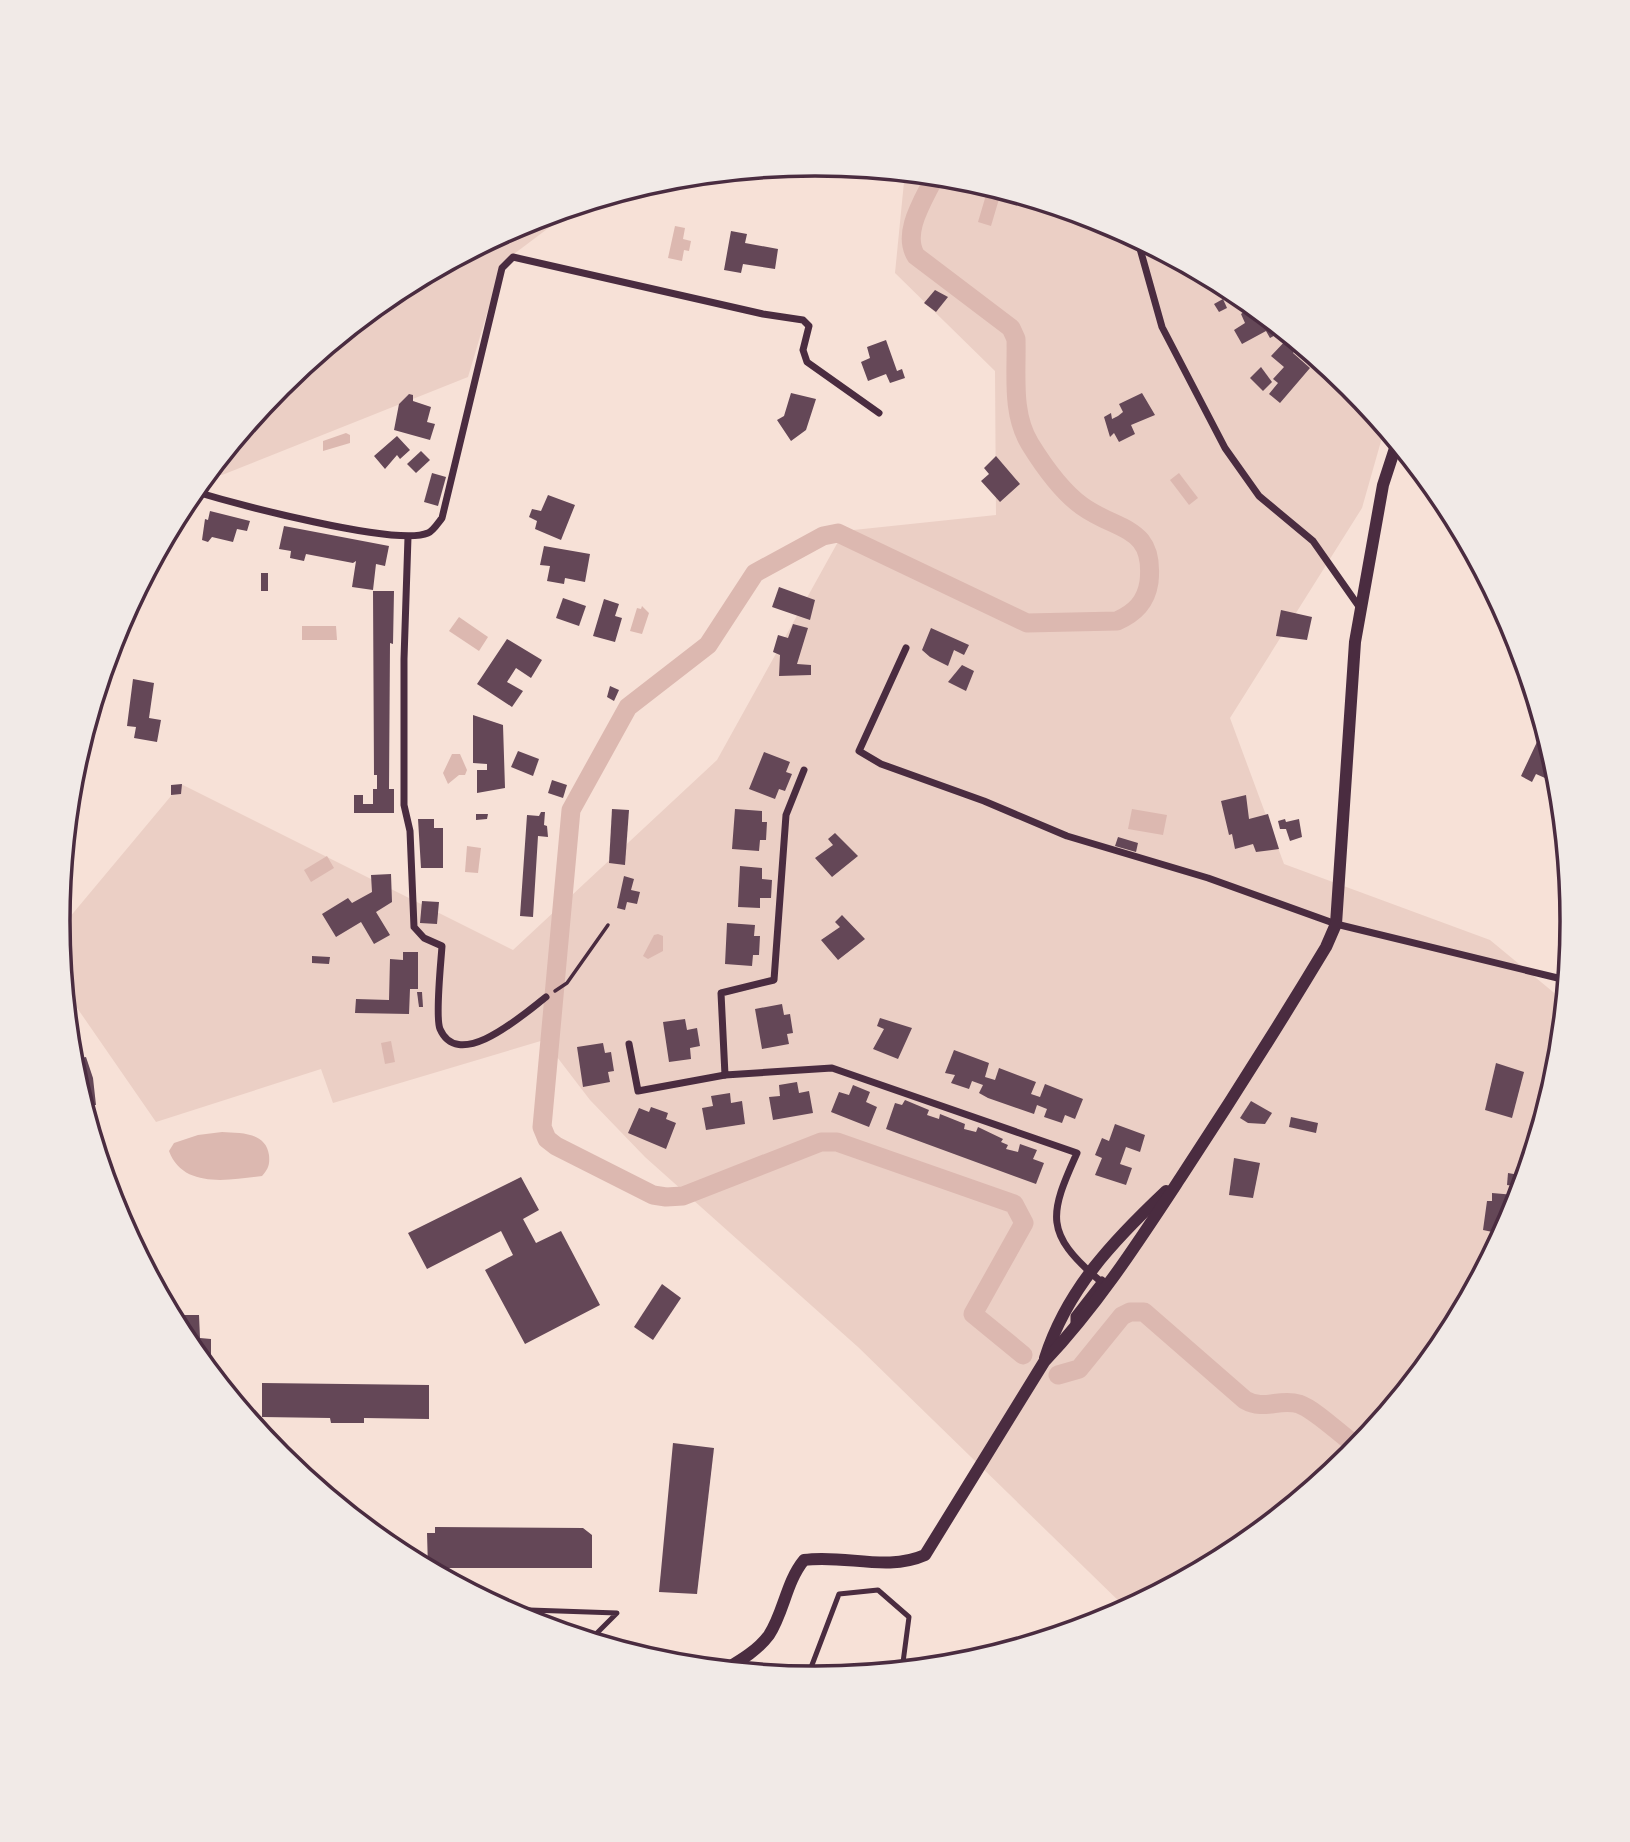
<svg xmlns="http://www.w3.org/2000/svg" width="1630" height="1842" font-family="Ubuntu,sans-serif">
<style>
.green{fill:#ebcfc5}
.water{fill:#dcb8b0}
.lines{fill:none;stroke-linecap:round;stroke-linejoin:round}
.canal{stroke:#dcb8b0;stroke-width:19}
.building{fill:#644757}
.path{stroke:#4a2c40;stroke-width:3.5}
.service{stroke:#4a2c40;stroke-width:5}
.minor{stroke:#4a2c40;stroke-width:7}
.tertiary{stroke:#4a2c40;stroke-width:12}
.rim{fill:none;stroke:#4a2c40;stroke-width:3.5}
</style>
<rect width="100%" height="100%" fill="#f7e1d7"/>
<!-- green -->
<g class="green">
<polygon points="896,172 963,178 1105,222 1236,292 1351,386 1385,427 1362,508 1230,718 1284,864 1490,940 1564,1001 1558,1069 1514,1211 1444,1342 1350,1457 1235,1551 1127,1609 858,1347 645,1157 590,1100 544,1040 333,1103 321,1069 156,1122 64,989 59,930 181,784 513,950 717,760 844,531 996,515 995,371 895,273 904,182"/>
<polygon points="579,205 502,263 468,377 222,475 209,472 280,385 395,291 526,221"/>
</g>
<!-- water -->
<g class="water">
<polygon points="986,195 999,199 991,226 978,222"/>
<polygon points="675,226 685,228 683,239 691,241 689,251 684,250 682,261 668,258"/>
<polygon points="346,433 350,435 350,443 323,451 323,441"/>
<polygon points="1179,473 1198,498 1189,505 1170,480"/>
<polygon points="642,606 649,613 642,634 630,631 637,608 641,609"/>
<polygon points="459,617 488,637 479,651 449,631"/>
<polygon points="302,626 336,626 337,640 302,640"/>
<polygon points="452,754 460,754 467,770 465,775 459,775 448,784 443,773"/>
<polygon points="1132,809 1167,815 1163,835 1128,829"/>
<polygon points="467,846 481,848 478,873 465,872"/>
<polygon points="327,856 334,868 311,882 304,870"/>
<polygon points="658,934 663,936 663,951 648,959 643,956 654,935"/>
<polygon points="391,1041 395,1062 385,1064 381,1043"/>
<path d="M222,1132C240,1133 266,1132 269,1155C270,1165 268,1169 262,1176C229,1180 183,1189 169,1151L174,1143L198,1135Z"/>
</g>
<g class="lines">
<!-- canal -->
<g class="canal">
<path d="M935,176C925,198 901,232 916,256L1011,328L1016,339C1017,374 1011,413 1030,444C1043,465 1061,491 1082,506C1118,532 1155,525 1149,582C1146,602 1135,613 1117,621L1027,623L838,533L823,536L755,573L708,645L628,707L571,810L542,1127L547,1139L556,1146L653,1195L666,1197L683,1196L821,1142H837L1014,1204L1024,1223L973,1314L1023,1355"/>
<path d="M1058,1375L1079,1369L1122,1316L1130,1312H1144L1245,1400C1264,1411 1279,1398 1299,1404C1316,1410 1342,1436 1358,1447"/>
</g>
</g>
<!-- building -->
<g class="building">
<polygon points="731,231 747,234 745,243 778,249 775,269 743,264 741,273 724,270"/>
<polygon points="935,290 948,297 936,312 924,303"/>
<polygon points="1223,299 1227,308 1219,312 1214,304"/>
<polygon points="1244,299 1278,326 1281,332 1270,338 1266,331 1242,344 1234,330 1245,323 1241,314 1249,308"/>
<polygon points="1288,338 1298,346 1293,353 1310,368 1280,403 1269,394 1278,383 1273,379 1284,367 1271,356"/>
<polygon points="886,340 897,371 902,369 905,378 890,383 886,374 868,381 861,362 870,358 867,347"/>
<polygon points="1261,367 1272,382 1263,391 1250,378"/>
<polygon points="791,393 816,399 806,430 791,441 777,420 784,416"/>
<polygon points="1142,393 1155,415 1131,425 1135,434 1119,442 1114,433 1110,437 1104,417 1111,413 1112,419 1118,416 1123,412 1119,404"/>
<polygon points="409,394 413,395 413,401 431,407 427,422 435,424 430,440 394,430 399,404"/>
<polygon points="397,436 410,450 400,459 397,455 385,469 374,456"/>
<polygon points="421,451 430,460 416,473 407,464"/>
<polygon points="996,456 1020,484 1000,502 981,481 989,474 984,468"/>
<polygon points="432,473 446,477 438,506 424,502"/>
<polygon points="548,495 575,505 561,540 535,529 537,521 529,517 532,509 541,511"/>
<polygon points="210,511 250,521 247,531 237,529 233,542 212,537 208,542 202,540 205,519 208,520"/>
<polygon points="284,526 389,546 385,566 376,564 373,590 352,587 356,561 353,563 306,554 304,561 290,558 291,551 279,549"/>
<polygon points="544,546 590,554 585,582 565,578 564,584 547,581 550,566 540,565"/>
<rect x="261" y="573" width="7" height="18"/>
<polygon points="779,587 815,600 810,620 772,607"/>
<polygon points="373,591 394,591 393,644 390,643 389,789 394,789 394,813 354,813 354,795 363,795 363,804 373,804 373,789 377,789 377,775 374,775"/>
<polygon points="563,598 586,606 579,626 556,618"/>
<polygon points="604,599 619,604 615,616 622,618 615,642 593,636"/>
<polygon points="1281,610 1312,617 1307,640 1276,636"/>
<polygon points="793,624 808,628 797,664 811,665 811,675 779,676 780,655 773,652 778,635 788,638"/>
<polygon points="931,628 969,645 964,655 954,650 948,666 930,657 922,650"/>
<polygon points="507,639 542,660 531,678 516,668 507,682 523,691 512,707 477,684"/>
<polygon points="962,665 974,671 966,691 948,682"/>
<polygon points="133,679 154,683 149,718 161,720 157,742 134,738 136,727 127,726"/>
<polygon points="610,686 619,690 614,701 607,697"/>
<polygon points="473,715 503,725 505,788 477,793 477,770 487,770 487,764 473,763"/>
<polygon points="1544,727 1553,759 1545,778 1536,774 1532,782 1521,776"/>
<polygon points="518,751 539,759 533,776 511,767"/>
<polygon points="764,752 790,762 786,772 792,774 785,791 779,789 775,799 749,789"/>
<polygon points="552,780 567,785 563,798 548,793"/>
<polygon points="182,784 181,794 171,795 171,785"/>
<polygon points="1246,795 1249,819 1268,814 1279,849 1256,852 1253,844 1235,849 1232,834 1229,835 1221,801"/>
<polygon points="612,809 629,810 625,865 609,863"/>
<polygon points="735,809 762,811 762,822 767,822 766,840 760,840 759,851 732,849"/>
<polygon points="541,812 545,812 544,825 547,826 548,837 538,836 533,917 520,916 527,815 539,816"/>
<polygon points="476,814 488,814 487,819 476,820"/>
<polygon points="418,819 434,819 434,828 443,828 443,868 421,868"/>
<polygon points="1285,819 1286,822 1299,819 1302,837 1290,841 1286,829 1280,829 1278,821"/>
<polygon points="835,833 858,856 832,877 815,858 833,845 828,839"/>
<polygon points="1118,837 1138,843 1136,852 1115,846"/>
<polygon points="740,866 762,868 762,879 772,880 771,898 760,898 760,908 738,907"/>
<polygon points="391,874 392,902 376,912 390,935 374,944 361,922 336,937 322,914 348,898 352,903 372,892 371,875"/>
<polygon points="624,876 634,879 631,890 640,892 637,904 627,902 625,910 617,908"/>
<polygon points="422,901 439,902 437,924 420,923"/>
<polygon points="842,915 865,939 838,960 821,940 840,927 835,922"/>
<polygon points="727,923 755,925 754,936 760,936 759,955 753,955 752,966 725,964"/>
<polygon points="403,952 418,952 418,989 410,989 409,1014 355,1013 356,999 389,1000 390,959 403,960"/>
<polygon points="312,956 330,957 329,964 312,963"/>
<polygon points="417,992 422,992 423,1007 419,1007"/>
<polygon points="782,1004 784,1015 790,1014 793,1033 787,1034 789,1044 762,1049 755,1009"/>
<polygon points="880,1018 912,1028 898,1059 873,1049 884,1029 877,1026"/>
<polygon points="685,1019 687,1030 697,1028 700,1046 690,1048 691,1059 669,1062 663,1022"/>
<polygon points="603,1043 605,1053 611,1052 614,1071 608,1072 610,1082 583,1087 577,1047"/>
<polygon points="70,1049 75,1059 86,1057 93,1078 96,1105 84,1106 72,1068"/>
<polygon points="954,1050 989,1063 985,1077 995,1080 999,1068 1036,1082 1031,1094 1040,1097 1045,1084 1083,1099 1075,1119 1065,1115 1062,1123 1044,1117 1047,1109 1037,1105 1034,1114 988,1098 979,1093 983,1085 972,1081 969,1089 951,1083 955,1075 945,1073"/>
<polygon points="1496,1063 1524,1072 1512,1118 1485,1110"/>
<polygon points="797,1082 799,1093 809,1091 813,1113 773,1120 769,1097 780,1096 779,1085"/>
<polygon points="853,1085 870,1092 866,1102 877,1107 869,1127 831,1112 839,1092 849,1095"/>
<polygon points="730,1093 731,1103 742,1101 745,1124 706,1130 702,1108 713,1106 711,1096"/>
<polygon points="905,1100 929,1110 927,1115 939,1119 940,1114 965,1124 964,1129 976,1132 978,1127 1003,1139 1001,1142 1008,1145 1006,1149 1018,1152 1020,1144 1037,1150 1033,1159 1044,1163 1036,1184 886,1129 895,1103 902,1105"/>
<polygon points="1251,1101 1272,1113 1265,1124 1248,1123 1240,1118"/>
<polygon points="651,1107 668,1113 666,1119 676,1123 666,1149 628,1133 639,1108 649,1112"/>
<polygon points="1291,1117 1318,1123 1316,1133 1289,1127"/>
<polygon points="1115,1124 1145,1135 1140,1152 1126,1147 1120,1164 1132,1168 1126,1185 1095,1175 1102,1158 1095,1155 1102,1138 1109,1141"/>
<polygon points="1234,1158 1260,1163 1253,1198 1229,1195"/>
<polygon points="1508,1173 1525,1176 1522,1187 1507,1185"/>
<polygon points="521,1177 539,1210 523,1219 536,1243 561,1231 600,1305 525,1344 485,1270 513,1255 501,1231 427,1269 408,1233"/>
<polygon points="1492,1193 1515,1195 1512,1216 1502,1234 1483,1230 1487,1201 1492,1201"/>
<polygon points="662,1284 681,1298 653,1340 634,1327"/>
<polygon points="171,1315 199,1315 200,1338 211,1339 211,1356 203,1357 203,1363 185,1341"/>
<polygon points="262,1383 429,1385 429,1419 364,1418 364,1423 331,1423 330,1418 262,1417"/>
<polygon points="673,1443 714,1448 697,1594 659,1592"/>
<polygon points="435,1527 583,1528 592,1535 592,1568 428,1568 427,1533 435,1533"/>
</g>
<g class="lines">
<!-- path -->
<polyline class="path" points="555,991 567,983 608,925"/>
<!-- service -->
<g class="service">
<polyline points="504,1609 617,1613 590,1640"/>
<polyline points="807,1678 839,1594 878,1590 909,1617 902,1670"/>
</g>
<!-- minor -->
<g class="minor">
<polyline points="1137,238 1162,327 1225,448 1259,496 1313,541 1360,608"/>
<path d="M193,491C233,503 396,547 428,533C433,531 438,523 442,518L502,268L513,257L763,314L803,320L809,326L803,350L807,362L879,413"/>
<path d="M408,537L404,659V805L410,831L414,927L424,938L442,946C441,962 435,1017 440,1029C459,1073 525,1013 546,997"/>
<polyline points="906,648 859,751 881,764 984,801 1067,836 1208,878 1336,924 1566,980"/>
<path d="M804,770L786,815L774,980L721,993L725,1075L832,1068L1077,1153C1049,1215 1044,1233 1099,1280"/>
<polyline points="629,1044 638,1091 725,1075"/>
<polyline points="1074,1327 1074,1316 1102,1280"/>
</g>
<!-- tertiary -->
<g class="tertiary">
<path d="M1045,1358C1067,1289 1114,1240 1166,1191"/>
<path d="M726,1669C741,1660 758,1650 769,1635C784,1612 786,1582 804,1560C844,1554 887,1572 925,1555L1044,1362C1097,1306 1139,1241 1181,1177C1231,1101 1279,1025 1326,947L1336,924L1355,642L1383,485L1397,442"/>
</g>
</g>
<!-- crop -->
<path d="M0 0H1630V1842H0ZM70 921a745 745 0 1 1 1490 0a745 745 0 1 1-1490 0Z" fill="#f1eae7" fill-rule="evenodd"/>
<path class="rim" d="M70 921a745 745 0 1 1 1490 0a745 745 0 1 1-1490 0Z"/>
</svg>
